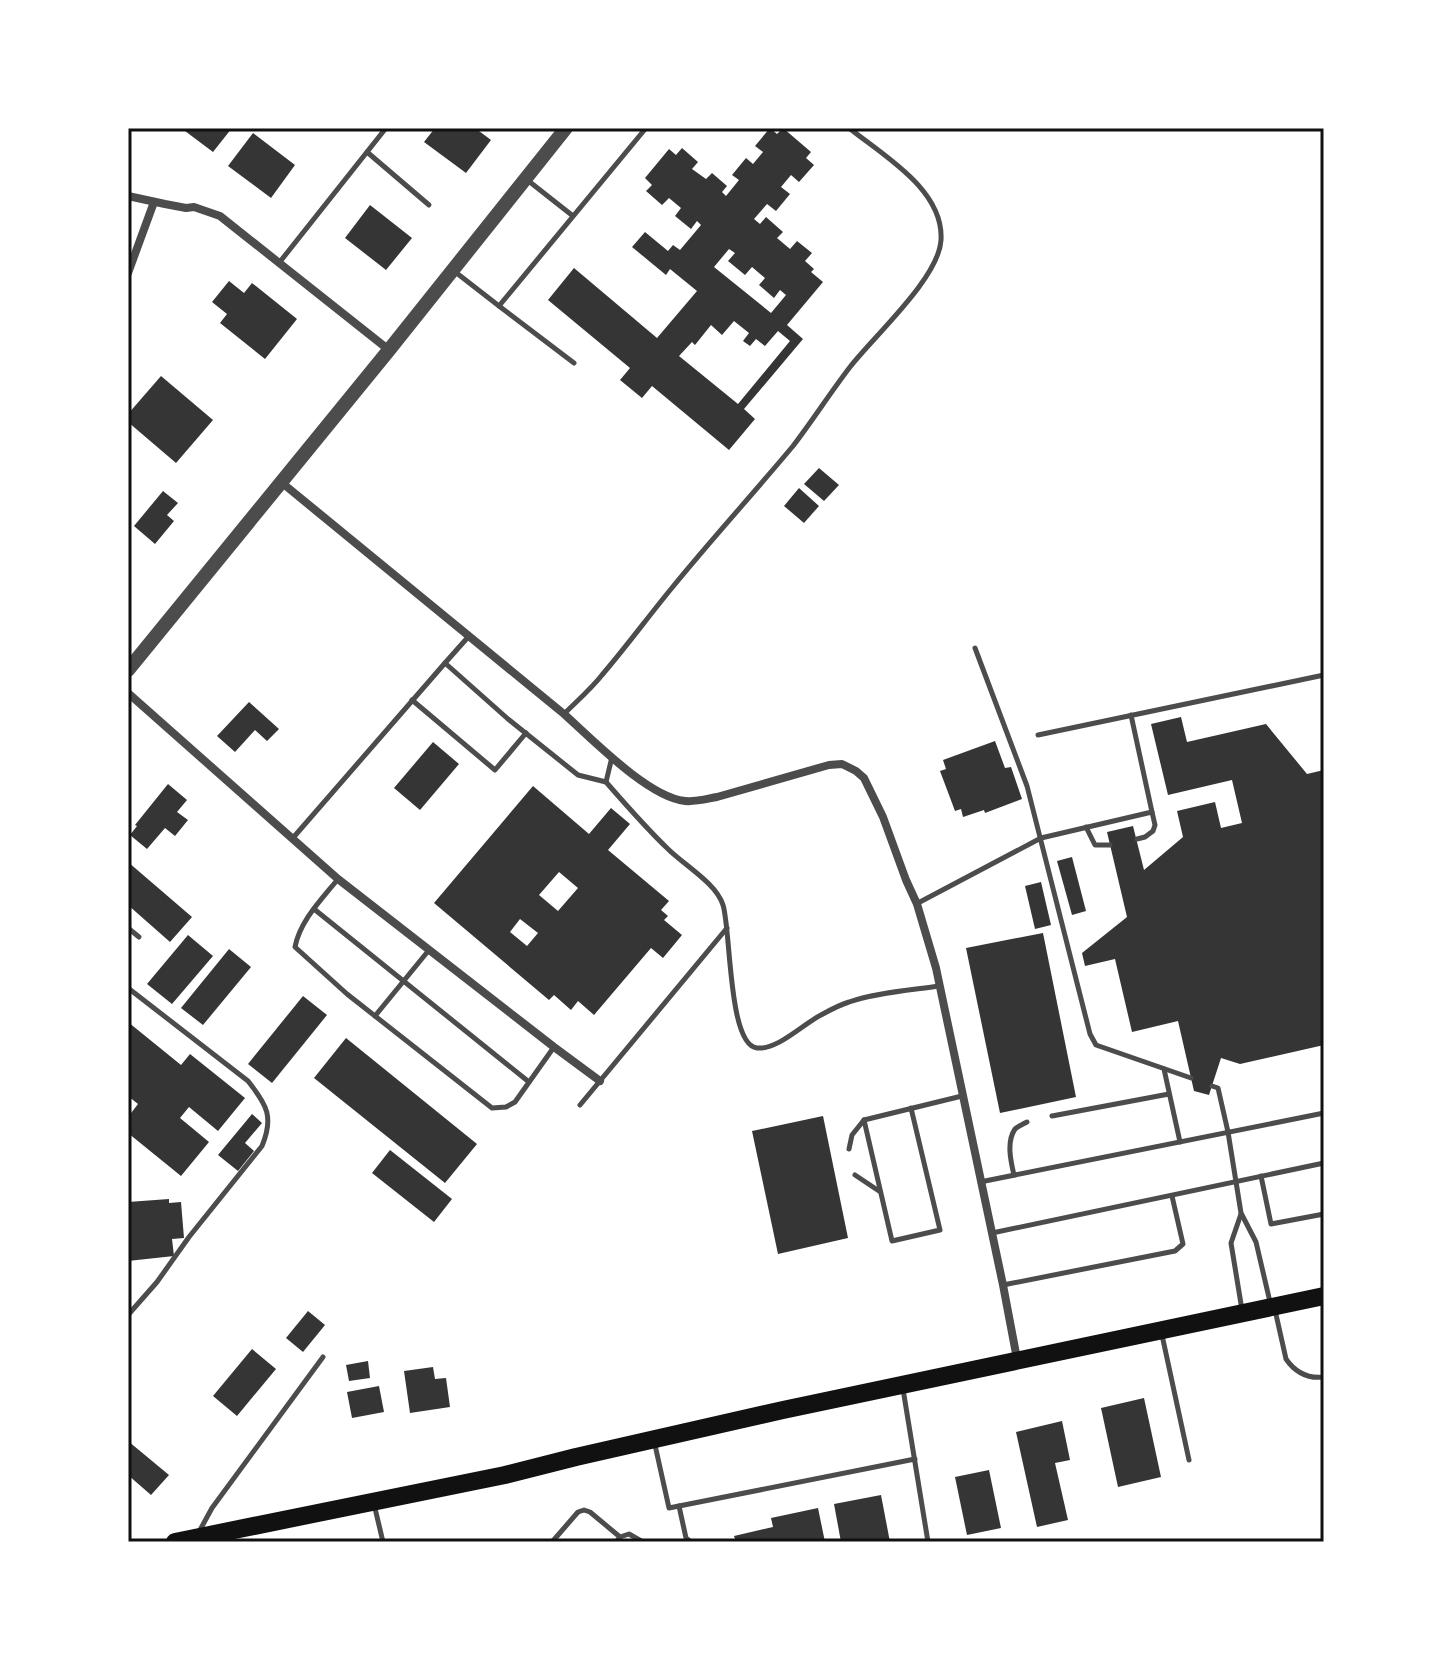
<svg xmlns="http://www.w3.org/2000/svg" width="1452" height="1670" font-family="'Space Grotesk',sans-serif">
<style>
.building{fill:#353535;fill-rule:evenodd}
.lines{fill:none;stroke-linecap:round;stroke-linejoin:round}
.service{stroke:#4c4c4c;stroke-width:5}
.minor{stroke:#4c4c4c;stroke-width:8}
.tertiary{stroke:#4c4c4c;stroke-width:14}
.primary{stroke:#111;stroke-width:18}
.neatline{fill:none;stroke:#111;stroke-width:3}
</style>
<rect width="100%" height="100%" fill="#fff"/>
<!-- building -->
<g class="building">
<polygon points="181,128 232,128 213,152"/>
<polygon points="435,128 475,128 491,140 466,173 424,142"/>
<path d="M770,128L777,134L783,128L811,152L806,158L814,165L799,182L791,175L781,187L790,194L776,211L767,204L754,219L760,224L766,217L783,232L777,238L790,249L797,241L812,253L805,261L814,269L811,272L823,282L787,325L803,339L744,409L755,419L729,450L652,386L642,398L620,380L630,368L548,300L574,268L657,338L697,291L670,269L666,275L632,247L645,232L668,251L673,245L680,250L701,225L697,221L691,229L675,216L681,208L669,198L662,205L646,191L652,185L645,178L669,149L676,155L682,148L698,162L692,169L706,179L712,173L727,186L722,192L726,196L739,180L732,175L746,158L753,164L763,152L755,146ZM729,249L735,253L728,261L745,275L752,267L765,278L759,285L774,298L780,290L786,295L771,313L714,267ZM734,321L749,333L743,341L750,346L756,339L765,346L778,331L790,341L738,404L679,356L692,342L695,345L711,325L722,335Z"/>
<polygon points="253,133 295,165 271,198 228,166"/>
<polygon points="370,205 412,238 386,270 345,238"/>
<polygon points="229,281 244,293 252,283 297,319 265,359 220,323 227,314 212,302"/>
<polygon points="161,376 213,420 176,463 128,422 128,414"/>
<polygon points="819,468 839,485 824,501 804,484"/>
<polygon points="799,488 819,506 804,523 784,506"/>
<polygon points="163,491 178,503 167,515 174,521 155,544 134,526"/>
<polygon points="249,702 279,729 267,741 255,730 235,752 217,736"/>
<polygon points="1181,717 1187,742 1266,724 1307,774 1324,770 1324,1045 1240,1064 1221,1058 1209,1095 1194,1091 1178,1021 1132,1032 1115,959 1085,966 1082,953 1127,917 1107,832 1133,826 1144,870 1183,837 1177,811 1215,802 1221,828 1242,823 1232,780 1168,795 1151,724"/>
<polygon points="995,741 1005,768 1011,767 1022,799 985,813 984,810 963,817 961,809 955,811 940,771 946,769 943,760"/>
<polygon points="433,742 459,764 420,810 394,788"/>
<polygon points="168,784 187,800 177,812 188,820 175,836 165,828 147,849 130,835 137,826 135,825"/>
<path d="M533,786L589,834L611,808L630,824L608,850L669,901L661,910L668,916L664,920L682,935L663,958L651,948L594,1015L578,1001L571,1010L554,995L549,1000L434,903ZM559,872L578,888L558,911L539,895ZM520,919L538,933L527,946L510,932Z"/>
<polygon points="1072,857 1086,911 1072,915 1057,861"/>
<polygon points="128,862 192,917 170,942 128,905"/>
<polygon points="1041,882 1051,925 1035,929 1025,886"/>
<polygon points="1043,933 1076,1097 1000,1113 966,948"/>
<polygon points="188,935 213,956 172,1004 147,984"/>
<polygon points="229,949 251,967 203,1025 181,1008"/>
<polygon points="303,996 327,1015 272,1083 248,1064"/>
<polygon points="128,1022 181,1065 190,1054 245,1098 218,1131 189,1107 180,1118 209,1142 181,1176 128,1133 128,1117 138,1104 128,1096"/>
<polygon points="346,1038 477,1144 445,1183 314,1078"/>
<polygon points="252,1114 262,1123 245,1143 254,1151 238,1171 218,1155"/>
<polygon points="823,1116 848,1238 778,1254 752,1131"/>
<polygon points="390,1150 452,1199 434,1222 372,1173"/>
<polygon points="169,1199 169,1203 181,1202 184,1238 172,1239 174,1256 128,1261 128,1202"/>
<polygon points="308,1311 325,1325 303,1352 286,1338"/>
<polygon points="252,1349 276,1369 237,1416 213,1396"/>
<polygon points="368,1361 370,1378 349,1381 346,1365"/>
<polygon points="433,1367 435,1379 446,1378 450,1407 410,1413 404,1371"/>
<polygon points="379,1386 384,1412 352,1418 347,1392"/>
<polygon points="1144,1398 1161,1477 1118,1487 1101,1408"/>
<polygon points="1062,1421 1070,1460 1055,1463 1068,1520 1037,1527 1016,1432"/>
<polygon points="128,1441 169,1475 151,1495 128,1475"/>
<polygon points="989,1470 1001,1528 967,1535 955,1477"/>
<polygon points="881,1495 890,1542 841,1542 834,1504"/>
<polygon points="818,1508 825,1542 736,1542 734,1536 773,1527 771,1518"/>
</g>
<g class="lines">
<!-- service -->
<g class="service">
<polyline points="367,152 429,205"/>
<polyline points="526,179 573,216"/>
<polyline points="279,263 386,128"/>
<polyline points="454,271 499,306 646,128"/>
<polyline points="499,306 574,363"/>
<polyline points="469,636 445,663 508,719 578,775 606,782"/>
<polyline points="975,648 1027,786 1090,1034 1096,1045 1191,1078"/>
<polyline points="412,700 495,770 526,733"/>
<path d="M564,714C577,701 591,689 602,675C626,647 648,617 671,589C710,541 753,494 793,446C813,420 830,393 850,367C874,336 939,278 941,240C944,190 884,156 849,128"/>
<polyline points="1038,735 1324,675"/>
<path d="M612,757L606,782C626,805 646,828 668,849C684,865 716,883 723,905C731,930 728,1045 757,1048C778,1050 803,1024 821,1015C830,1010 839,1005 849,1002C874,993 912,990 939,986"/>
<polyline points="1086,827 1095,845 1110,845"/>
<polyline points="292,839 445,663"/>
<polyline points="1137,839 1145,837 1153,831 1155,825 1152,812"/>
<path d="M338,879C321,900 300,921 295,947L347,994L492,1108L506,1107L515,1102L554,1047"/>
<polyline points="918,903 1041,838 1152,812 1131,715"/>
<polyline points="314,909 529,1082"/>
<polyline points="128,928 139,937"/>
<path d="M128,988L248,1081C267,1105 274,1117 262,1146L189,1237L157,1282L128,1315"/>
<polyline points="375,1016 429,950"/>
<polyline points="1164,1069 1180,1142"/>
<polyline points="1212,1086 1218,1088 1228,1132 1241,1213 1256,1242 1270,1302"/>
<polyline points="580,1105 727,928"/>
<polyline points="911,1108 940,1230 892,1241 864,1120 962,1096"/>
<polyline points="1052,1116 1169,1094"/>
<polyline points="849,1149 852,1135 864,1120"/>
<polyline points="855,1175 879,1191"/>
<path d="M1014,1175C1011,1162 1006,1142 1015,1129C1016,1128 1025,1123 1027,1122"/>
<polyline points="1261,1176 1271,1224 1324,1214"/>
<polyline points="980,1182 1324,1113"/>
<polyline points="1241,1214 1231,1243 1242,1310"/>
<polyline points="992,1233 1324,1163"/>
<polyline points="1003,1285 1175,1251 1183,1244 1172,1196"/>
<path d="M1275,1310L1286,1359C1295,1372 1308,1379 1324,1377"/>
<polyline points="1162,1335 1189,1460"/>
<polyline points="903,1389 928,1542"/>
<polyline points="655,1445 669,1508 915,1459"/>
<polyline points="374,1504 383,1542"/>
<polyline points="679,1506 686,1538 691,1542"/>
<polyline points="200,1530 212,1508 323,1357"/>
<polyline points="552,1542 578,1512 584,1510 590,1512 620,1537"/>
<polyline points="616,1542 620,1537 629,1534 643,1542"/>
</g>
<!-- minor -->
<g class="minor">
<polyline points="128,196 165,204 186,208 194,207 220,216 389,350"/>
<polyline points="128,273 154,202"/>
<path d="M281,482L564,714C592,739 648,797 685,801C696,802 706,799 717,797L829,765L842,764L856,771L864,778L883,817L906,880L917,904L936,968L1003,1285L1017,1359"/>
<polyline points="128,693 338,879 554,1047 600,1081"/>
</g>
<!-- tertiary -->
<polyline class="tertiary" points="128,670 389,350 566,128"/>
<!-- primary -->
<polyline class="primary" points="175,1542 505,1475 576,1457 783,1410 1324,1296"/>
</g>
<!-- border -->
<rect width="1452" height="1670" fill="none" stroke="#ffffff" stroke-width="260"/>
<rect x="130" y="130" width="1192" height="1410" class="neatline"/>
</svg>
